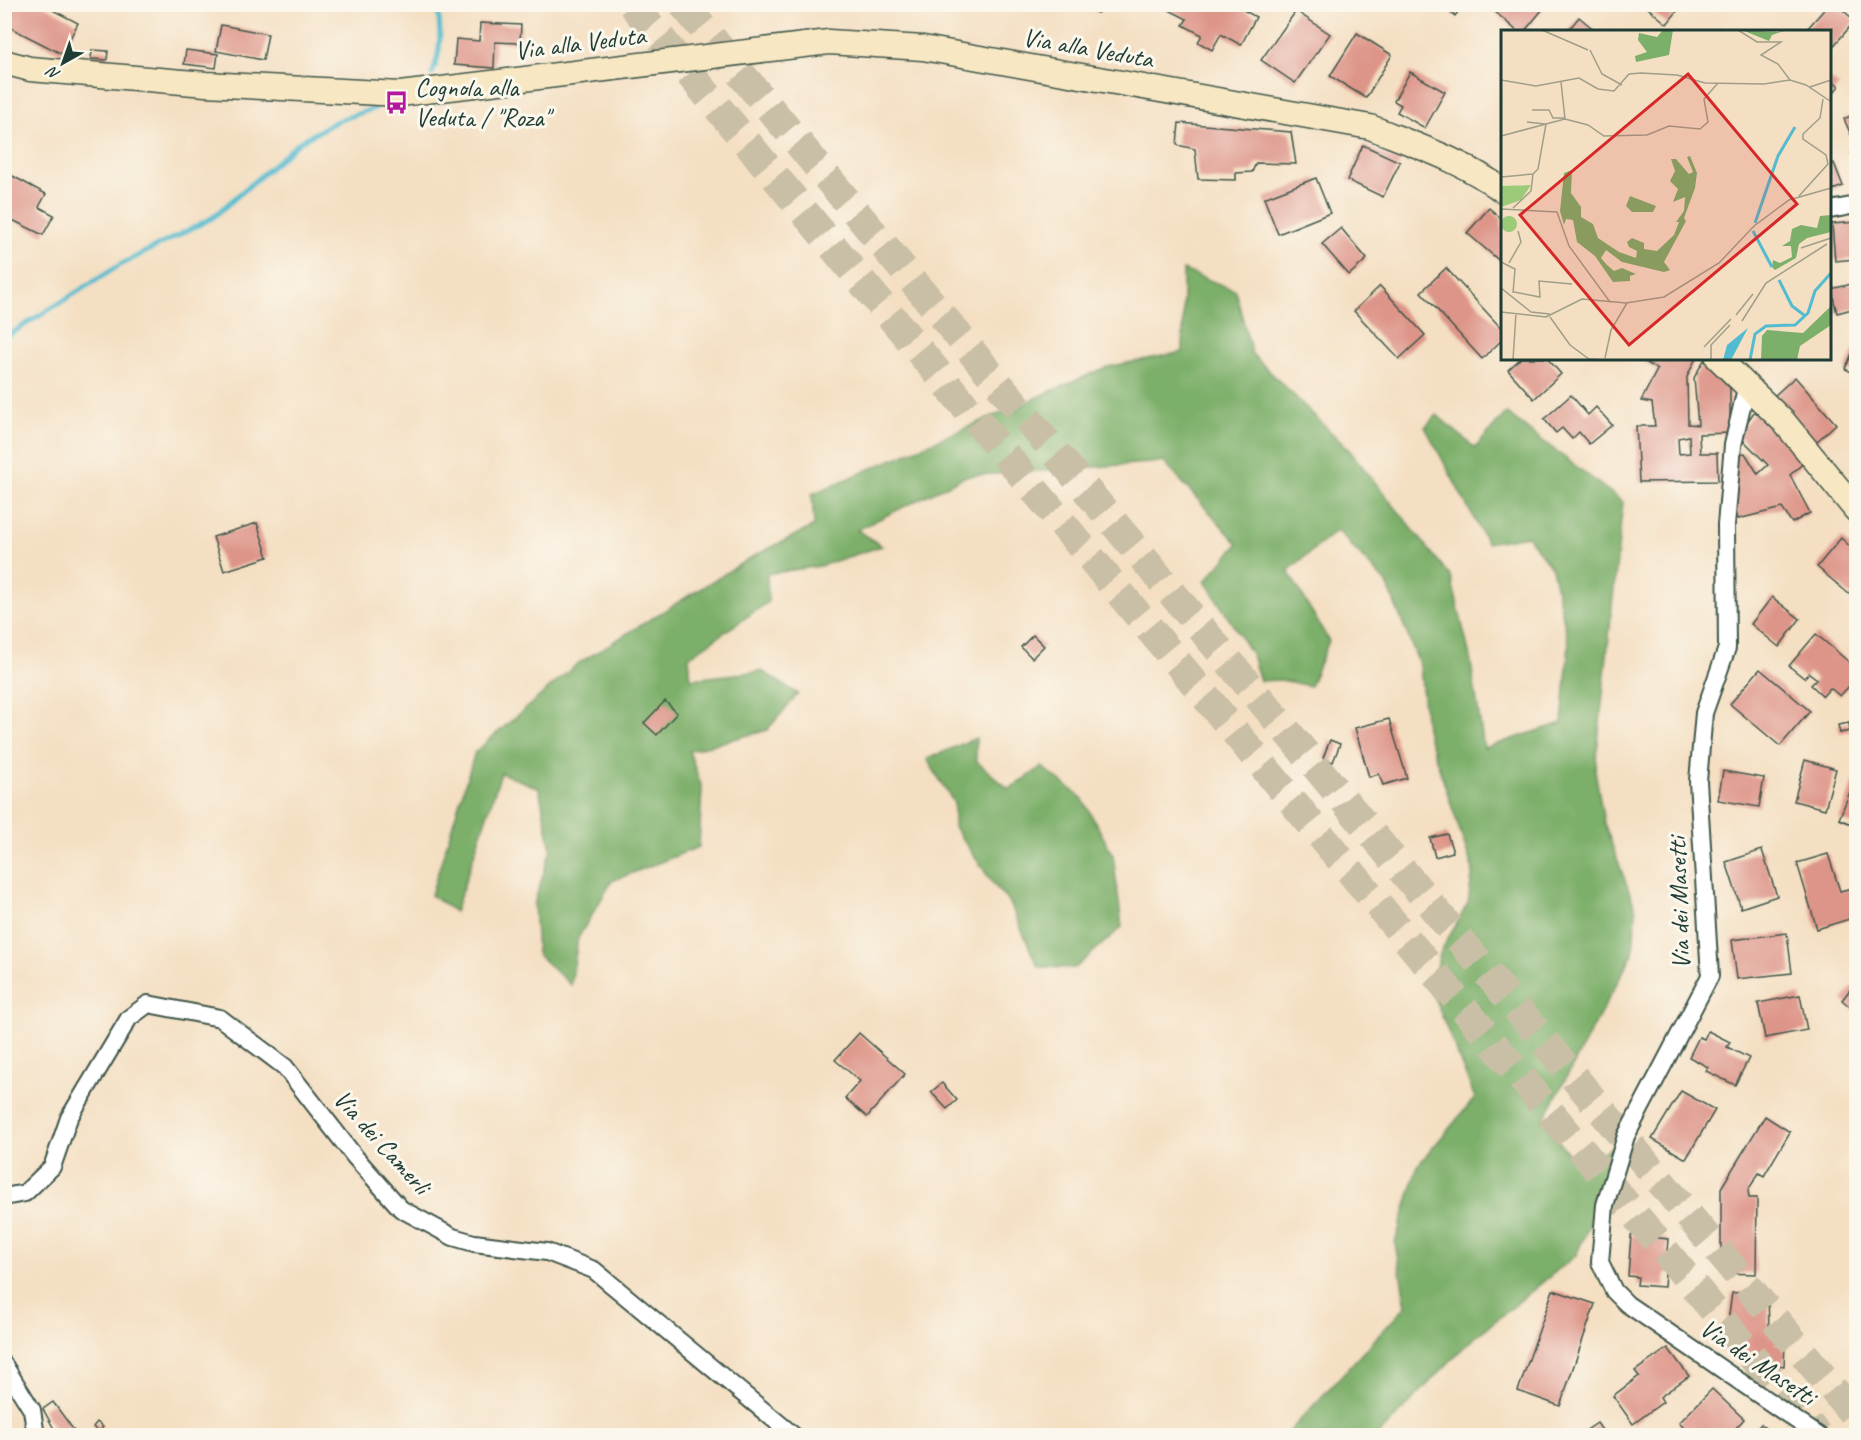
<svg xmlns="http://www.w3.org/2000/svg" width="1861" height="1440" font-family="Caveat,sans-serif">
<style>
.forest{fill:#7caf69;stroke:#4e764e;stroke-width:1.5}
.lines{fill:none;stroke-linecap:round;stroke-linejoin:round}
.stream{stroke:#52bbcf;stroke-width:5}
.building{fill:#de9589;fill-rule:evenodd}
.highway-tunnel{stroke:#c9bfa6;stroke-width:30;stroke-dasharray:30 15;stroke-linecap:butt}
.street-casing{stroke:#3f5549;stroke-width:20}
.secondary-casing{stroke:#3f5549;stroke-width:27}
.street{stroke:#fff;stroke-width:16}
.secondary{stroke:#f7e8c3;stroke-width:24}
.labels{text-anchor:middle;dominant-baseline:central;stroke-width:6;stroke-linejoin:round;paint-order:stroke}
.street-label{font-size:26px;fill:#1f3d34;stroke:#fbf7ec}
.poi-label{font-size:26px;fill:#1f3d34;stroke:#fbf7ec;text-anchor:start}
.inset-river{fill:none;stroke:#52bbcf;stroke-width:3}
.inset-road{fill:none;stroke:#9f9e89;stroke-width:1.5}
.view{fill:#d62828;fill-opacity:0.15;stroke:#d62828;stroke-width:3}
.inset-edge{fill:none;stroke:#1f3d34;stroke-width:3}
</style>
<rect width="100%" height="100%" fill="#fbf7ec"/>
<filter id="ink" filterUnits="userSpaceOnUse"><feTurbulence type="fractalNoise" baseFrequency=".0167" numOctaves="2"/><feDisplacementMap in="SourceGraphic" scale="12" xChannelSelector="R" yChannelSelector="G"/><feConvolveMatrix kernelMatrix="1 2 1 2 8 2 1 2 1" color-interpolation-filters="sRGB"/></filter>
<filter id="wash" filterUnits="userSpaceOnUse"><feTurbulence type="fractalNoise" baseFrequency=".008" numOctaves="4" result="noise"/><feDisplacementMap in="SourceGraphic" scale="24" xChannelSelector="R" yChannelSelector="G"/><feGaussianBlur stdDeviation="1.35" result="paint"/><feColorMatrix in="noise" values="0 0 0 0 0 0 0 0 0 0 0 0 0 0 0 0 0 1.4 0 .05"/><feComposite in="paint" operator="in"/></filter>
<g filter="url(#wash)">
<rect width="100%" height="100%" fill="#f4dfc2"/>
<!-- forest -->
<g class="forest">
<polygon points="1183,270 1235,290 1252,354 1350,451 1451,577 1470,657 1484,748 1562,723 1569,644 1552,568 1527,536 1487,543 1425,427 1437,415 1475,448 1506,413 1623,502 1595,770 1604,823 1636,910 1633,953 1543,1121 1578,1166 1629,1137 1576,1255 1467,1344 1378,1435 1286,1435 1406,1306 1395,1243 1418,1165 1475,1098 1430,987 1441,951 1468,903 1473,870 1426,729 1420,666 1387,584 1337,530 1288,571 1329,641 1310,686 1281,680 1260,681 1252,655 1205,581 1238,544 1164,462 966,476 857,530 882,546 820,566 767,574 768,602 689,657 691,679 762,671 798,694 767,730 689,751 702,788 699,847 612,881 578,938 571,985 537,954 534,904 551,849 539,788 501,773 455,912 431,895 475,752 577,664 752,557 814,526 812,494 1107,367 1183,352"/>
<polygon points="976,738 976,761 1009,789 1042,767 1082,798 1113,855 1122,927 1075,968 1038,967 1009,901 997,889 954,827 954,803 927,759"/>
</g>
<g class="lines">
<!-- stream -->
<g class="stream">
<path d="M432,74C442,51 441,29 437,4"/>
<polyline points="4,338 120,265 212,218 301,141 337,121 375,108"/>
</g>
</g>
<g id="blocks">
<!-- building -->
<g class="building">
<polygon points="5,4 41,4 78,23 62,54 5,25"/>
<polygon points="1086,4 1109,4 1097,13"/>
<polygon points="1172,4 1237,4 1236,6 1256,17 1241,45 1221,34 1212,50 1198,42 1202,35 1183,25 1187,19 1169,10"/>
<polygon points="1441,4 1464,4 1455,16"/>
<polygon points="1496,4 1547,4 1524,32 1518,32 1492,9"/>
<polygon points="1643,4 1683,4 1667,24"/>
<polygon points="1769,4 1783,4 1778,11"/>
<polygon points="1829,4 1836,4 1855,21 1830,50 1830,32 1810,32 1807,29"/>
<polygon points="1296,11 1330,34 1295,83 1261,60"/>
<polygon points="1579,17 1597,32 1567,32"/>
<polygon points="480,23 521,25 520,43 495,42 494,68 454,65 456,39 479,41"/>
<polygon points="221,25 268,34 263,60 216,51"/>
<polygon points="1357,33 1392,55 1366,98 1330,76"/>
<polygon points="92,50 108,51 107,60 91,59"/>
<polygon points="186,50 218,54 216,68 184,64"/>
<polygon points="1410,72 1445,92 1425,128 1397,112 1401,105 1394,101"/>
<polygon points="1830,78 1839,86 1830,97"/>
<polygon points="1856,113 1856,146 1844,119"/>
<polygon points="1179,123 1291,132 1296,164 1256,163 1252,172 1236,173 1236,180 1198,179 1195,149 1177,145"/>
<polygon points="1363,145 1400,162 1383,197 1347,180"/>
<polygon points="1856,150 1856,164 1851,153"/>
<polygon points="1834,163 1843,186 1830,191 1830,165"/>
<polygon points="7,173 46,194 39,207 54,215 43,235 4,216 4,178"/>
<polygon points="1316,178 1330,213 1278,234 1264,198"/>
<polygon points="1489,208 1502,219 1502,263 1467,233"/>
<polygon points="1856,222 1856,259 1835,261 1832,224"/>
<polygon points="1341,228 1367,259 1349,275 1322,244"/>
<polygon points="1446,268 1502,329 1502,340 1482,359 1421,292"/>
<polygon points="1856,283 1856,308 1837,313 1831,289"/>
<polygon points="1380,286 1425,335 1399,359 1354,311"/>
<polygon points="1856,345 1856,374 1845,369"/>
<polygon points="1521,358 1547,358 1561,374 1534,399 1508,370"/>
<path d="M1640,358H1696L1687,377L1688,424L1698,425L1694,378L1704,360L1730,388V433L1699,434L1700,453H1717L1718,481L1639,482L1636,426H1655L1652,403L1641,401L1657,370ZM1689,436L1690,453L1679,454L1678,438Z"/>
<polygon points="1795,377 1836,424 1815,443 1774,396"/>
<polygon points="1571,395 1588,415 1596,407 1612,425 1589,444 1579,432 1572,439 1562,428 1556,433 1544,419"/>
<polygon points="1759,405 1807,460 1790,475 1810,513 1792,523 1782,508 1738,519 1730,487 1736,455 1745,453 1758,474 1768,465 1738,435"/>
<polygon points="257,523 268,557 224,571 213,537"/>
<polygon points="1841,538 1856,552 1856,600 1817,567"/>
<polygon points="1772,597 1800,619 1779,647 1751,624"/>
<polygon points="1816,634 1856,668 1855,690 1850,685 1840,696 1830,688 1823,696 1811,685 1817,679 1809,673 1804,678 1789,666"/>
<polygon points="1033,635 1044,646 1032,658 1021,647"/>
<polygon points="1760,669 1810,711 1780,746 1730,704"/>
<polygon points="665,701 677,713 657,735 644,723"/>
<polygon points="1389,719 1407,778 1383,785 1379,774 1369,777 1355,728"/>
<polygon points="1849,723 1850,731 1840,733 1838,725"/>
<polygon points="1330,740 1340,744 1333,762 1323,758"/>
<polygon points="1805,760 1836,769 1825,809 1794,801"/>
<polygon points="1723,771 1764,778 1759,807 1718,800"/>
<polygon points="1856,777 1856,826 1839,819"/>
<polygon points="1447,834 1453,852 1435,857 1430,838"/>
<polygon points="1762,850 1777,896 1741,908 1726,862"/>
<polygon points="1828,854 1840,891 1852,888 1856,902 1856,917 1817,929 1797,863"/>
<polygon points="1787,933 1792,973 1737,979 1732,940"/>
<polygon points="1856,982 1856,1012 1842,1000"/>
<polygon points="1800,995 1807,1030 1765,1038 1758,1003"/>
<polygon points="1708,1031 1730,1042 1727,1047 1749,1058 1735,1085 1706,1071 1708,1067 1689,1057 1699,1037 1704,1039"/>
<polygon points="859,1033 905,1074 867,1117 845,1098 860,1081 835,1060"/>
<polygon points="942,1083 957,1100 947,1109 931,1092"/>
<polygon points="1681,1091 1715,1110 1686,1159 1652,1139"/>
<polygon points="1765,1116 1790,1132 1764,1176 1759,1173 1748,1190 1749,1198 1757,1198 1756,1274 1721,1273 1721,1188"/>
<polygon points="1631,1235 1668,1239 1667,1252 1671,1252 1670,1273 1665,1273 1664,1287 1637,1285 1638,1277 1628,1276"/>
<polygon points="1553,1290 1595,1304 1560,1406 1518,1391"/>
<polygon points="1768,1291 1769,1330 1775,1329 1776,1344 1785,1344 1784,1366 1768,1364 1769,1361 1738,1358 1739,1343 1725,1343 1732,1293"/>
<polygon points="1668,1348 1689,1376 1660,1397 1663,1402 1633,1424 1613,1396 1639,1376 1635,1371"/>
<polygon points="1712,1389 1744,1419 1736,1428 1744,1436 1692,1436 1679,1423"/>
<polygon points="53,1402 78,1436 58,1436 43,1409"/>
<polygon points="97,1422 103,1427 99,1433 93,1427"/>
<polygon points="1597,1423 1606,1436 1578,1436"/>
<polygon points="1761,1424 1773,1436 1749,1436"/>
</g>
</g>
</g>
<g filter="url(#ink)">
<use href="#blocks" fill-opacity="0" stroke="#3f5549" stroke-width="1.5"/>
<g class="lines">
<!-- highway-tunnel -->
<g class="highway-tunnel">
<polyline points="632,4 1818,1436"/>
<polyline points="683,4 1856,1417"/>
</g>
<defs>
<g id="street">
<polyline points="1830,210 1856,205"/>
<polyline points="1747,384 1733,445 1726,525 1727,648 1704,713 1698,781 1710,976 1626,1136 1605,1205 1600,1262 1614,1291 1627,1304 1819,1436"/>
<polyline points="4,1197 25,1193 52,1167 69,1118 129,1018 148,1004 220,1018 285,1067 355,1157 401,1209 453,1237 474,1243 547,1252 594,1270 794,1436"/>
<polyline points="4,1365 32,1410 36,1436"/>
</g>
<g id="secondary">
<path d="M4,62L30,69L206,84L400,94L829,42L923,48L1370,127C1415,145 1464,161 1502,190"/>
<polyline points="1718,358 1784,422 1856,510"/>
</g>
</defs>
<!-- street casing -->
<use href="#street" class="street-casing"/>
<!-- secondary casing -->
<use href="#secondary" class="secondary-casing"/>
<!-- street -->
<use href="#street" class="street"/>
<!-- secondary -->
<use href="#secondary" class="secondary"/>
</g>
</g>
<!-- icons -->
<defs>
<symbol id="bus-bare" viewBox="-9 -9 18 18"><path d="M-5-6H5V4H4V6H2V4H-2V6H-4V4H-5ZM-3.5-4V0h7V-4ZM-3.5 1.2v1.5H-2V1.2ZM2 1.2v1.5H3.5V1.2Z" fill="#b5179e" stroke="#fbf7ec" stroke-width="2.5" paint-order="stroke"/></symbol>
</defs>
<g fill-rule="evenodd">
<use href="#bus-bare" x="380" y="86" width="33" height="33"/>
</g>
<g class="labels">
<!-- street labels -->
<g class="street-label">
<text transform="translate(580 43) rotate(-7)">Via alla Veduta</text>
<text transform="translate(1088 48) rotate(10)">Via alla Veduta</text>
<text transform="translate(1679 903) rotate(-92)">Via dei Masetti</text>
<text transform="translate(382 1142) rotate(48)">Via dei Camerli</text>
<text transform="translate(1758 1362) rotate(34)">Via dei Masetti</text>
</g>
<!-- poi labels -->
<g class="poi-label">
<text x="415" y="87">Cognola alla<tspan x="415" dy="30">Veduta / "Roza"</tspan></text>
</g>
</g>
<!-- overview -->
<g transform="translate(1501 30)">
<rect width="330" height="330" fill="#f4dfc2"/>
<path d="M30,155L20,170L0,177V156ZM0 194a8 8 0 1 1 16 0a8 8 0 1 1-16 0Z" fill="#9bcb79"/>
<path d="M162,0H172L168,25L135,32L134,26L146,22L137,10L138,3L156,7ZM241,0L277,2L286,0L271,5L268,11ZM189,126L196,143L194,158L183,188L185,191L163,232L169,240L163,242L121,232L105,220L100,228L106,235L113,241L121,238L135,244L129,246V251L112,252L94,226L76,212L72,190L65,189L63,195L59,181L63,143L71,140L70,163L80,177V187L92,194L97,208L118,222L135,228L136,221L128,217L126,212L131,208L143,213V219L156,221L173,205L178,192H175L183,181L184,167L172,172L177,159L169,151L174,141L170,129H175L188,144L192,142L186,127ZM129,166L155,176L152,182H131L125,176ZM330,185V202L306,208L298,214L295,228L274,240L271,237L272,230L279,233L291,227L290,216H281L289,211L291,199L300,195L316,198L319,186ZM330,276V295L299,316L296,330H260L261,306L266,300L302,303Z" fill="#7caf69"/>
<path d="M247,298L230,330H222L226,315Z" fill="#52bbcf"/>
<path class="inset-river" d="M254,193L277,126L294,97M252,201L271,237M278,250L291,276L303,285M249,330L254,304L265,296L294,295L307,283L314,261L330,243"/>
<path class="inset-road" d="M41,0L87,20M237,0L256,12H280L260,25L277,34L289,50M89,20L101,44L121,55M0,50L35,56L78,48L97,59L113,61L128,44L140,43L176,45L204,53L263,54L289,50L305,55L329,71M309,57L330,50M31,80H48L52,88H64M64,89L87,95L103,106L146,105L168,96L199,99L207,92L203,69L217,53M26,92L44,94M0,106L64,89L60,52M32,144L37,139L45,94M0,147L32,144M298,166L327,134L325,125L302,109V104L319,88L322,69M12,178L30,161L32,144M0,179L56,182L68,216L109,272M300,218L330,208M0,232L14,239L12,263M8,233L20,212L17,201M0,258L30,282L49,284M13,262L39,267L38,251L71,254M0,282L45,287M235,285L252,264M45,287L81,269L125,273L163,267L218,233L253,196L288,170L330,158M49,287L69,315L88,329L106,330M241,291L265,253L326,214M203,317L230,289M104,328L110,300L126,273M12,330L15,283M210,330V315L229,295"/>
<path class="view" d="M187,44L296,174L128,315L19,185Z"/>
<rect width="330" height="330" class="inset-edge"/>
</g>
<!-- margin -->
<rect width="1861" height="1440" fill="none" stroke="#fbf7ec" stroke-width="24"/>
<!-- north arrow -->
<g transform="translate(63 63) rotate(220)" stroke="#fbf7ec" stroke-width="4.5" paint-order="stroke">
<path d="M0-4.5L10 22L0 15L-10 22Z" fill="#1f3d34"/>
<text y="-9" font-size="16" font-weight="bold" text-anchor="middle" fill="#1f3d34">N</text>
</g>
</svg>
